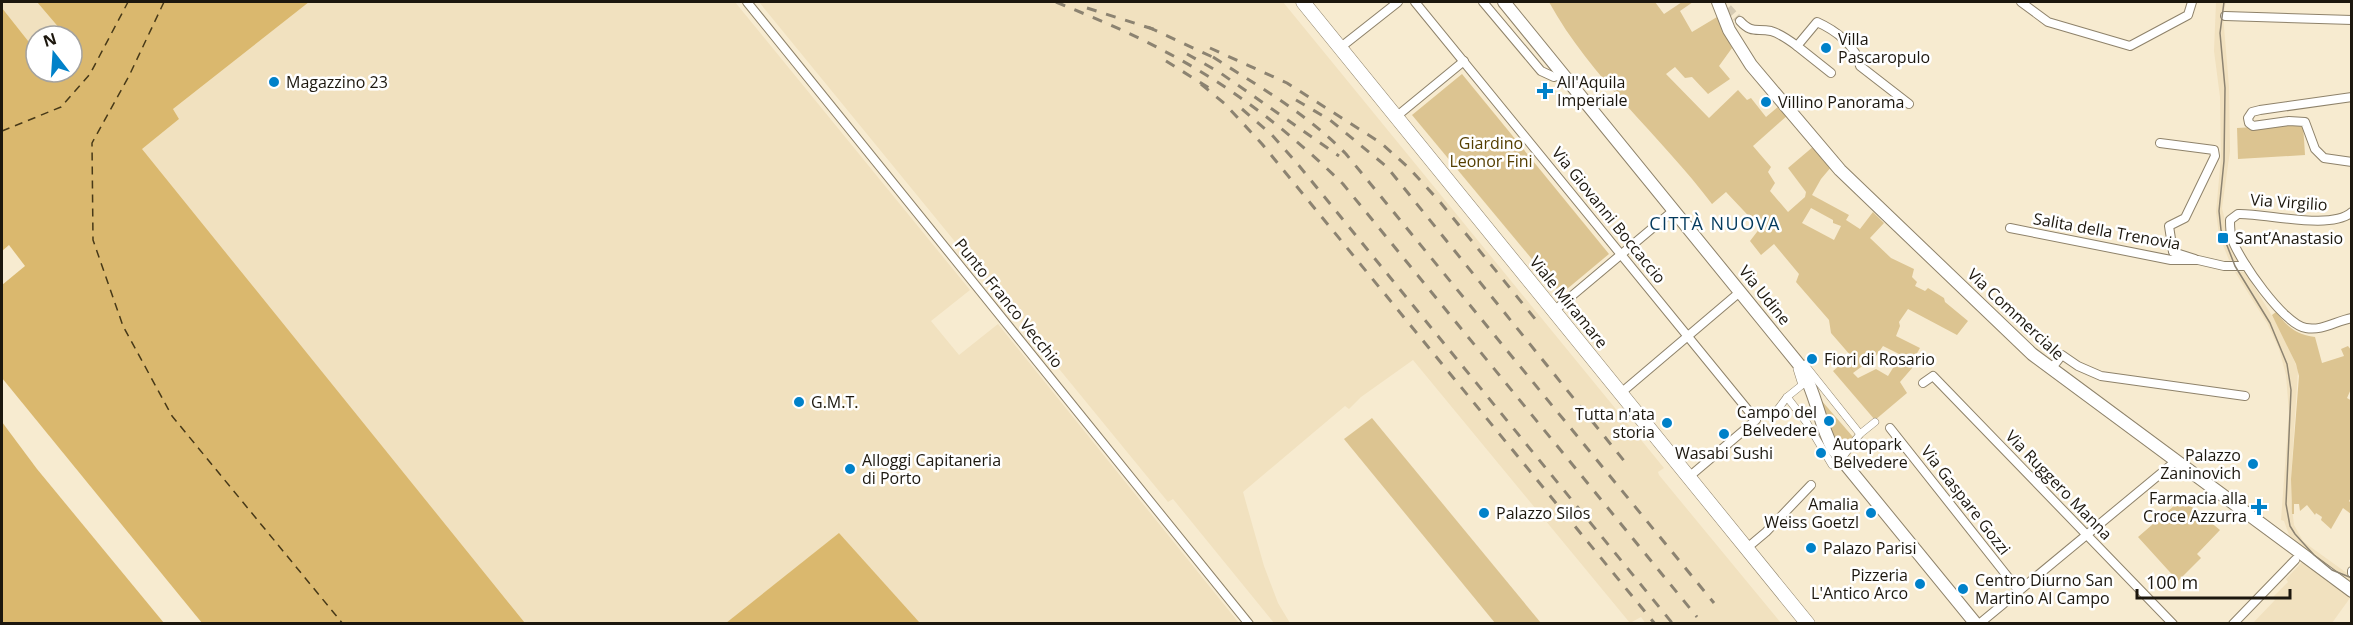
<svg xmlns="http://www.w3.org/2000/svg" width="2353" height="625" font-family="'Open Sans',sans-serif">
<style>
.built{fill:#f1e1bf}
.green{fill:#dcc491;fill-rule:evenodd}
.water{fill:#dab86e}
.pier{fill:#f7ebd0}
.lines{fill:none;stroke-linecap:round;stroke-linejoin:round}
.ferry{stroke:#473918;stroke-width:1.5;stroke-dasharray:8 6;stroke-linecap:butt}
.minor-tunnel{stroke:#d6cbb3;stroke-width:8;stroke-dasharray:8 4;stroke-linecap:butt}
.pedestrian-casing{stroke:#8e826a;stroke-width:8}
.minor-casing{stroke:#8e826a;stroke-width:10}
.secondary-casing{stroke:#8e826a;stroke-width:14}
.primary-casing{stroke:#8e826a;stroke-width:15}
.pedestrian{stroke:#fff;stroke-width:7}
.minor{stroke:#fff;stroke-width:8}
.secondary{stroke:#fff;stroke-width:12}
.primary{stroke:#fff;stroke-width:14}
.tram{stroke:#8c8371;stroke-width:1.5}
.rail{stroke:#8c8371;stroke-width:3;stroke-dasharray:10 10;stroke-linecap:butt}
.poi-dot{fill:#0081c9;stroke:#fff;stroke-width:2}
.labels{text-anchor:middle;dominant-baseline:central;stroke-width:5;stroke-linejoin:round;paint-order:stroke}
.poi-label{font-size:16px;fill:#1c170e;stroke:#fff;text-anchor:start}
.park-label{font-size:16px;fill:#543e00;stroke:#fff}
.street-label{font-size:16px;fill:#1c170e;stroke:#fff}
.neighbourhood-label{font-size:18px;letter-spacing:1.5px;fill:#043a5d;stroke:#fff}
</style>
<rect width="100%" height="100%" fill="#f7ebd0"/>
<!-- built -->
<g class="built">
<polygon points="2,2 37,2 66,36 36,36 36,51 2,8"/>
<polygon points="309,2 735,2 970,290 931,321 959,355 998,324 1239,623 920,623 839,534 726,623 525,623 141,149 179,119 173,109"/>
<polygon points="759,2 1283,2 1664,468 1658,472 1659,475 1781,623 1646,624 1641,617 1630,623 1413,360 1361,397 1349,409 1345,406 1243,492 1264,566 1278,603 1290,623 1274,623 1173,499 1168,502"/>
<polygon points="2216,2 2226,2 2223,15 2229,87 2230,151 2222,208 2231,247 2239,262 2229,260 2219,235 2216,212 2221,157 2220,97 2214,51"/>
<polygon points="2235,272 2245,272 2282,332 2298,370 2291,479 2291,500 2294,525 2303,541 2312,548 2351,576 2351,587 2302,550 2289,535 2284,521 2281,520 2289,413 2286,375 2279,349 2267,323"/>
<polygon points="2302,562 2350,598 2332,623 2253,623 2275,600 2272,598 2288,582 2286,579"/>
</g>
<!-- green -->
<g class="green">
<path d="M1549,2H1613L1616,3L1617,2H1655L1664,14L1682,2H1693L1680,11L1692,32L1717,17L1732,48L1719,66L1730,79L1708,94L1692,77L1685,78L1675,67L1666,74L1709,118L1738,90L1747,100L1751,98L1766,117L1779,106L1788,115L1753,146L1771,167L1768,172L1775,183L1770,191L1788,212L1805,197L1806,192L1788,168L1814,146L1832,166L1821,179L1812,195L1849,215L1846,220L1860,229L1873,212L1884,223L1870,238L1891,258L1914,269L1912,277L1917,282L1915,286L1925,291L1928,288L1944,298L1945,302L1968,321L1957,335L1908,309L1899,322L1900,326L1896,336L1920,348L1911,364L1913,367L1900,382L1907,393L1875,420L1833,371L1851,356L1831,333L1829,320L1796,282L1799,274L1774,244L1761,255L1750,241L1760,228L1726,192L1712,204C1660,135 1590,77 1549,2ZM1811,208L1833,220V223L1841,226L1834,240L1802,223ZM1883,346L1901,355L1888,376L1876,369L1858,378L1853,373L1876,356Z"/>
<polygon points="1462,74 1609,254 1561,294 1412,115"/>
<polygon points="2303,124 2305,155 2238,159 2237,128"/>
<path d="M2276,312C2287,326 2296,335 2315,337L2322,363L2344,356L2341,349L2348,346L2351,350V389L2347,398L2352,401V496L2349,501L2351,503V514L2343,508L2331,529L2321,520L2322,517L2316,513L2315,515L2307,505L2300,511L2299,504H2294V514H2292L2291,479L2299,376L2296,364L2272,315Z"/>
<polygon points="1821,400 1853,437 1840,448 1832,437"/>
<polygon points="1372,418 1541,623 1495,623 1344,439"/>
<polygon points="2182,499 2220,530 2197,554 2201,558 2178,581 2138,537"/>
</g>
<!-- water -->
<g class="water">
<polygon points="37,2 309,2 173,109 179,119 142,149 525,623 2,623 2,8 36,51 36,72 72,72 72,48 74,46 72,36 66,36"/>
<polygon points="839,533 920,623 726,623"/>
</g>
<!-- pier -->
<g class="pier">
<polygon points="9,245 25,266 2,285 2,251"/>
<polygon points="2,378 202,623 164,623 37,469 2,422"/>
</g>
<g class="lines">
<!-- ferry -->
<g class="ferry">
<polyline points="164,2 129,76 92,143 93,240 123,326 172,416 343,624"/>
<polyline points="2,131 61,107 90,74 128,2"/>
</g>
<!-- minor-tunnel -->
<polyline class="minor-tunnel" points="1728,8 1740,21"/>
<defs>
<g id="pedestrian">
<polyline points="1808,362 1805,365 1860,434"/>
<polyline points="1787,397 1807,423 1832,465"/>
<polyline points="1778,409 1787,397 1802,385 1797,369"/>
<polyline points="1845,454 1860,434 1875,422"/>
</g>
<g id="minor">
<polyline points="747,2 1249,624"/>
<polyline points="1415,2 1756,420 1690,476"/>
<polyline points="1483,2 1541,71 1554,77 1564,74"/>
<polyline points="2021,2 2048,22 2130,46 2188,15 2192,2"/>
<polyline points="2225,16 2352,20"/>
<path d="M1740,21C1752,34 1756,28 1771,31C1781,34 1789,40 1797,46L1817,22C1835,30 1857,46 1860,66L1909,104"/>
<polyline points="1797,46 1831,73"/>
<polyline points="1341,47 1398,2"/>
<polyline points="2352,97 2260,110 2252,112 2248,118 2249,123 2253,126 2289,121 2305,122 2315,149 2324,158 2352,162"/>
<polyline points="1397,116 1464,61"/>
<polyline points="2160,143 2214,150 2215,156 2185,218 2169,226 2173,252 2195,259"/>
<path d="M2352,212C2331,231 2266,213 2238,214L2230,220C2230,227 2230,233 2232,239C2239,260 2284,325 2306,328C2322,331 2336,321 2352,318"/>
<polyline points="2010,228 2171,260 2198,260 2224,266 2246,266"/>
<polyline points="1555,310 1674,210"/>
<polyline points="2051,369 2062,355 2078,366 2101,376 2245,396"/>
<polyline points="1923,383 1933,376 2173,624"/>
<polyline points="1622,392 1741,291"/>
<polyline points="1890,428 2019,591"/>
<polyline points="1747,548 1766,532 1811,485"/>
<polyline points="2352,571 2352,573"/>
<polyline points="1979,624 2177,460"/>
<polyline points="2233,624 2295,560"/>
</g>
<g id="secondary">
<path d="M1504,2L1801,367C1816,393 1819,423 1833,449L1976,624"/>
<polyline points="1718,2 1729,30 1751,65 1840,170 2032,354 2352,591"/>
</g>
<polyline id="primary" points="1303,2 1808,624"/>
</defs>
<!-- pedestrian casing -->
<use href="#pedestrian" class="pedestrian-casing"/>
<!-- minor casing -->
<use href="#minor" class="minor-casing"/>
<!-- secondary casing -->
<use href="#secondary" class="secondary-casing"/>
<!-- primary casing -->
<use href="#primary" class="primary-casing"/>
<!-- pedestrian -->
<use href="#pedestrian" class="pedestrian"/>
<!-- minor -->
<use href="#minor" class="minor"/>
<!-- secondary -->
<use href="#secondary" class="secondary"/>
<!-- primary -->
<use href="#primary" class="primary"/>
<!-- tram -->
<polyline class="tram" points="2224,2 2220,33 2225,88 2224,161 2219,211 2221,230 2235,266 2270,323 2287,364 2291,390 2286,504 2290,526 2295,534 2314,555 2332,570 2352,578"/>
<!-- rail -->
<g class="rail">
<path d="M1056,2C1092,17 1129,32 1164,51C1230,85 1290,132 1343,184L1697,617"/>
<polyline points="1087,8 1156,30"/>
<polyline points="1148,27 1219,60"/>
<polyline points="1210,48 1287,83 1381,143 1409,168 1440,202 1540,325"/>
<polyline points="1187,54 1219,72 1339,156"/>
<path d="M1213,57C1261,88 1306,113 1346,154L1714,603"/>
<polyline points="1166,61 1209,88"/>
<polyline points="1201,84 1225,104 1262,144 1655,624"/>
<polyline points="1296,100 1330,120 1387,167 1625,462"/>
<polyline points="1242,109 1272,135 1296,162 1673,624"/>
</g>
</g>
<!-- markers -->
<g class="poi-dot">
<circle cx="1826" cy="48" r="6"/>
<circle cx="274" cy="82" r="6"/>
<path d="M1542 82h6v6h6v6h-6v6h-6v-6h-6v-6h6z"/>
<circle cx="1766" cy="102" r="6"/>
<rect x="2217" y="232" width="12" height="12" rx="3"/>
<circle cx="1812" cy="359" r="6"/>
<circle cx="799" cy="402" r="6"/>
<circle cx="1829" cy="421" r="6"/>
<circle cx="1667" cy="423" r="6"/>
<circle cx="1724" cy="434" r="6"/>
<circle cx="1821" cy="453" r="6"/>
<circle cx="2253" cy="464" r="6"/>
<circle cx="850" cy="469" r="6"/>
<path d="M2256 498h6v6h6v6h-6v6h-6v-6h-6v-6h6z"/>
<circle cx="1484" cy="513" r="6"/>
<circle cx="1871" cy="513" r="6"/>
<circle cx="1811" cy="548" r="6"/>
<circle cx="1920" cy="584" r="6"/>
<circle cx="1963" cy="589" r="6"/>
</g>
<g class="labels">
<!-- poi labels -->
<g class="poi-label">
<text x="1838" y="39">Villa<tspan x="1838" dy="18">Pascaropulo</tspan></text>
<text x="286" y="82">Magazzino 23</text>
<text x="1557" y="82">All'Aquila<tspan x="1557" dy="18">Imperiale</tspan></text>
<text x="1778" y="102">Villino Panorama</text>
<text x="2235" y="238">Sant’Anastasio</text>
<text x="1824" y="359">Fiori di Rosario</text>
<text x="811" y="402">G.M.T.</text>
<text x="1817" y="412" text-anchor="end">Campo del<tspan x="1817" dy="18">Belvedere</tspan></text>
<text x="1655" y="414" text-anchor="end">Tutta n'ata<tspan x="1655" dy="18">storia</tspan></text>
<text x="1833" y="444">Autopark<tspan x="1833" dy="18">Belvedere</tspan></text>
<text x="1724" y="453" text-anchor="middle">Wasabi Sushi</text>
<text x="2241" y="455" text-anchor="end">Palazzo<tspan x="2241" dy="18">Zaninovich</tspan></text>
<text x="862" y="460">Alloggi Capitaneria<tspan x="862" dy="18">di Porto</tspan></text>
<text x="2247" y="498" text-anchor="end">Farmacia alla<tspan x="2247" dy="18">Croce Azzurra</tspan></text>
<text x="1859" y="504" text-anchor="end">Amalia<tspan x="1859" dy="18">Weiss Goetzl</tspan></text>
<text x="1496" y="513">Palazzo Silos</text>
<text x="1823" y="548">Palazo Parisi</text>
<text x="1908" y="575" text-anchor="end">Pizzeria<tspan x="1908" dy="18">L'Antico Arco</tspan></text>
<text x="1975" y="580">Centro Diurno San<tspan x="1975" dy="18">Martino Al Campo</tspan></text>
</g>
<!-- park labels -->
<g class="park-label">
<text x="1491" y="143">Giardino<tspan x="1491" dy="18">Leonor Fini</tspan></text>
</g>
<!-- street labels -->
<g class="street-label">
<text transform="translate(2289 202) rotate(4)">Via Virgilio</text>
<text transform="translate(1609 215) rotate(51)">Via Giovanni Boccaccio</text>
<text transform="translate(2107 231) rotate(10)">Salita della Trenovia</text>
<text transform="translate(1765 295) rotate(51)">Via Udine</text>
<text transform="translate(1569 302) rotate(51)">Viale Miramare</text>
<text transform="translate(1009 303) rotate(51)">Punto Franco Vecchio</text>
<text transform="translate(2016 314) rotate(43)">Via Commerciale</text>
<text transform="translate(2059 485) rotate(46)">Via Ruggero Manna</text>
<text transform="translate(1966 500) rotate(52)">Via Gaspare Gozzi</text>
</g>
<!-- neighbourhood labels -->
<g class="neighbourhood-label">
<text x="1715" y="223">CITTÀ NUOVA</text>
</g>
</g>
<!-- border -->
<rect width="2353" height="625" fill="none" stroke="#1c170e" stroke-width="6"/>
<!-- north arrow -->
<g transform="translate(54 54) rotate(343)"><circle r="28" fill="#ffffff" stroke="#a4a29f" stroke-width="1.5"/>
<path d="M0-4.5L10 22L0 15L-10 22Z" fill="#0081c9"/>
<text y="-9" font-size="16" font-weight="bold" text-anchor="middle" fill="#1c170e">N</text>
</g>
<!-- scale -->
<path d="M2137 589v9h153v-9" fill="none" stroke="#1c170e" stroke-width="3"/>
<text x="2146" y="589" font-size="18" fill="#1c170e" stroke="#ffffff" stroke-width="4.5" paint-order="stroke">100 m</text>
</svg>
